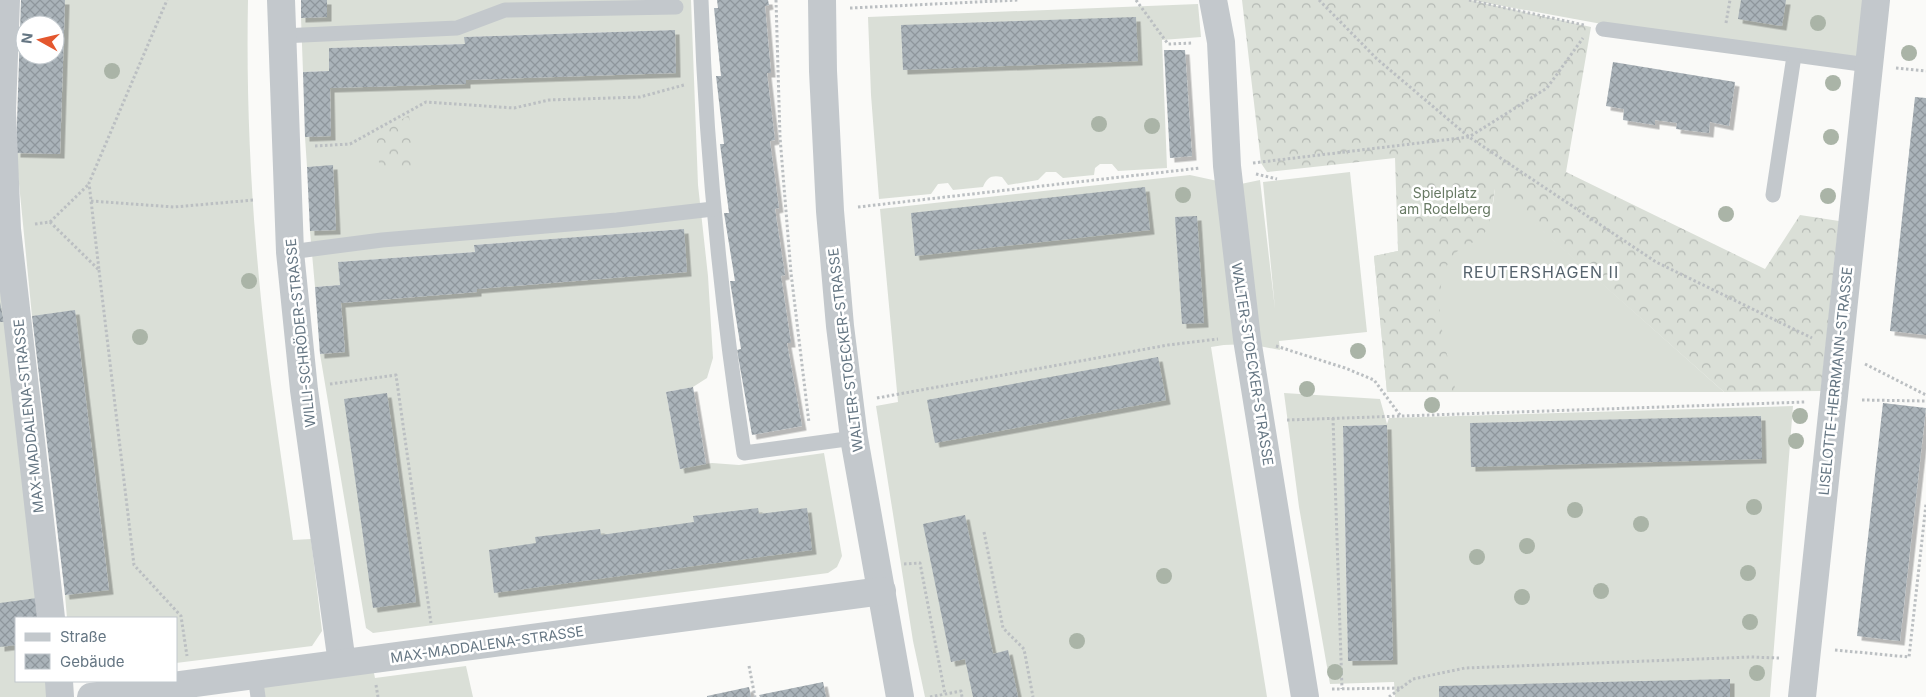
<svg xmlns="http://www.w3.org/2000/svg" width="1926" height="697" font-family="Inter,sans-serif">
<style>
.grass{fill:#dadfd7;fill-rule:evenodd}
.forest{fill:url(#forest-crowns)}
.building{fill:url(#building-cross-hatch);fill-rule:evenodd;filter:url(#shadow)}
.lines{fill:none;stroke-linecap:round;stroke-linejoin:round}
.path{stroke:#bbbfc2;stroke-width:3;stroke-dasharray:2.5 2.5;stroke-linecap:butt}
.service{stroke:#c3c8cc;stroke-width:15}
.minor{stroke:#c3c8cc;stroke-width:28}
.tree{fill:#aab4a7}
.labels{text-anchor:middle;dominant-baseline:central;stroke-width:5;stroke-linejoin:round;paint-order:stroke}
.park-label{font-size:14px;fill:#687a64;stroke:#fff}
.street-label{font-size:14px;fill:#657683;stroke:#fff}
.quarter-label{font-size:16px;letter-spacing:1px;fill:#57646e;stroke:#fff}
</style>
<defs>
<pattern id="forest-crowns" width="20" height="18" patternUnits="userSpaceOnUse" patternTransform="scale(1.25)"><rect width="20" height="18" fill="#dadfd7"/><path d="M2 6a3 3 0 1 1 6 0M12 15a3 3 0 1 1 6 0" fill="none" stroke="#b4b9b4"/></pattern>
<pattern id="building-cross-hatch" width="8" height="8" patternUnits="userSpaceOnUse" patternTransform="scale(1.25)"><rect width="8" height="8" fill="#aab3b9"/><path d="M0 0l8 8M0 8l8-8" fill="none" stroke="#8e969c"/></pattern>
<filter id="shadow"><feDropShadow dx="4.5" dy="4.5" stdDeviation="0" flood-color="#0004"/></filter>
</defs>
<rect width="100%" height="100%" fill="#fafaf8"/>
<!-- grass -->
<g class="grass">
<path d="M65,0H248C246,100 251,200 261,299C269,380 282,460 293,540L311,539L322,631L312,646L176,663V618H67L65,595L109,589L75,311L32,316L16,153L60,154Z"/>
<polygon points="327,0 691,0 698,185 708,276 713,358 707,378 693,387 666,392 680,468 712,463 739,465 824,453 842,556 837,567 828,573 373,633 366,628 320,354 345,352 341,303 477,292 477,289 687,272 683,229 474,245 475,252 339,262 340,285 315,287 310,231 336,230 333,166 307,167 305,137 331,136 330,88 466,84 466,80 676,73 675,30 465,37 465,44 329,48 329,71 303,72 301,18 327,17"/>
<polygon points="1470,0 1875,0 1868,65 1722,46"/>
<path d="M1198,4L1201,37L1162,40L1167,168L1118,171L1112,164H1100L1095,168L1094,175L1063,178L1056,172H1046L1038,180L1008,185L1002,177C992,175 987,177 983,187L953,190L948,183L938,184L931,194L879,199L871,95L868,17Z"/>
<path d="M1350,172L1367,332L1279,341L1280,350C1256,345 1235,342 1211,347L1267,697H925L913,641L876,406L898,402L880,209L1190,175L1236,185L1260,180L1275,309L1263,182Z"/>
<polygon points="1495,188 1724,392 1387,392 1374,256 1398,251 1492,212"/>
<polygon points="0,213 51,618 16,618 16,681 59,681 60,697 0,697"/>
<path d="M1284,393L1380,399L1387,424L1389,418L1793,406L1770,697H1395L1394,682L1330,684L1299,507ZM1387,425L1392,660L1348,661L1343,426Z"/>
<polygon points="371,659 375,678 466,666 473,697 251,697 255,675"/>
</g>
<!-- forest -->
<g class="forest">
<path d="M1242,0H1469L1591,27L1566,172L1765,269L1800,215L1839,221L1821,391L1724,392L1495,189C1492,202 1492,227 1482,236C1474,244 1457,248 1451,258C1427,298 1447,350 1456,392H1387L1374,256L1398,251L1395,158L1267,172L1261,163Z"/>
<polygon points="409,115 414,169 380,172 376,135"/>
</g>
<!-- building -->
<g class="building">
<path d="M21,0H65L60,154L16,153ZM25,25H55V55H25Z"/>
<polygon points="301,0 327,0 327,17 301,18"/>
<polygon points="717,0 768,0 769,5 765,6 771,73 767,73 775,140 770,141 779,208 775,209 785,275 781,276 791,343 787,343 802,426 752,435 737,350 741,349 730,281 735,281 724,213 729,213 720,144 724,144 716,76 721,76 714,8 718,8"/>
<polygon points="1741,0 1786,0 1782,26 1738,19"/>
<polygon points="1136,17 1138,61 903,70 901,25"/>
<polygon points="675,30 676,73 466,80 466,84 330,88 331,136 305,137 303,72 329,71 329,48 465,44 464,37"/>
<polygon points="1164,50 1185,50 1192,156 1170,158"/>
<polygon points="1613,62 1735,82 1729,126 1710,122 1709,133 1676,129 1677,123 1655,120 1655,125 1623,120 1624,109 1606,106"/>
<polygon points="1915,97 1926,98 1926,335 1890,331"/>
<polygon points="333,165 336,230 310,231 307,167"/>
<polygon points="1145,187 1150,230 915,256 911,213"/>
<polygon points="1197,216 1204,323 1182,324 1175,217"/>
<polygon points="684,229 687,272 477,289 477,292 341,303 345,352 320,354 315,287 340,285 338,262 475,252 474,245"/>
<polygon points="0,302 4,322 0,322"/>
<polygon points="75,310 109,590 65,595 32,316"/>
<polygon points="1158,357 1166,400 935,443 927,400"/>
<polygon points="693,387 706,464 680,469 666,392"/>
<polygon points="387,393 416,602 373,608 344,399"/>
<polygon points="1883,403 1926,408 1900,641 1857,636"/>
<polygon points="1761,416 1762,459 1471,467 1470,423"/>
<polygon points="1387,425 1393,660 1348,661 1343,426"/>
<polygon points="758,508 759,514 807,508 812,550 494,593 489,550 536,543 535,537 600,529 601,535 694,522 693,516"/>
<polygon points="965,515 993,654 1008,650 1018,697 973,697 965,659 951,662 923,524"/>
<polygon points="37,598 39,618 16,618 16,645 0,647 0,603"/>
<polygon points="1730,679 1730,697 1439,697 1439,686"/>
<polygon points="823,682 826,697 760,697 759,695"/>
<polygon points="749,687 751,697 707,697 707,696"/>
</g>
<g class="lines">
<!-- path -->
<g class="path">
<polyline points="776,0 780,137 791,273 809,423"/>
<polyline points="1136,0 1168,44 1193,43"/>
<polyline points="1319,0 1377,59 1469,137 1656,262 1812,338"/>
<polyline points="1469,0 1584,25"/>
<polyline points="850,8 1019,0"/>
<polyline points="1726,23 1730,0"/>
<polyline points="1896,68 1926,71"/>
<polyline points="315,146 350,144 426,102 514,108 549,100 640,97 684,85"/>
<polyline points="1253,163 1469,137 1547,88 1583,38"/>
<polyline points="1256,174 1277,179"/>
<polyline points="91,201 174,207 254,200"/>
<polyline points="858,207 1200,168"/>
<polyline points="50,222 89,184"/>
<polyline points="35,224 50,222 99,270 89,183 167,0"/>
<polyline points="99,270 134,565 181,616 187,656"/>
<polyline points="1276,346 1345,368 1374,380 1400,415"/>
<polyline points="1865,364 1926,395"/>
<polyline points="330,384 396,375 431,623"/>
<polyline points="877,398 1168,345 1218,339"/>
<polyline points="1862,400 1926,401"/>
<polyline points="1333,418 1342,689"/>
<polyline points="1287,420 1805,402"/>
<polyline points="984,532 1003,628 1024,649 1033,697"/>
<polyline points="904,564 920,563 945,694"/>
<polyline points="1835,650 1909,657 1926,504"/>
<polyline points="749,666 755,697"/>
<polyline points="376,685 378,697"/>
<polyline points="1332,689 1401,688"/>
<polyline points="930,697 961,691 962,697"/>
<polyline points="1389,697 1413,679 1465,668 1751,657 1779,658"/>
</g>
<!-- service -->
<g class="service">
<path d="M701,0C706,152 721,303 744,453L854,438"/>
<polyline points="1603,29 1868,65"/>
<polyline points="281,36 457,28 505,10 676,7"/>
<polyline points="1773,195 1794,56"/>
<polyline points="290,252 382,240 617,220 713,209"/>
<polyline points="255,675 258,697"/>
</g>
<!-- minor -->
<g class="minor">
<polyline points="6,0 2,111 7,229 51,618"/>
<polyline points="281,0 290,252 304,390 342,663"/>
<polyline points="822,0 823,71 830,211 840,326 854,438 900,697"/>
<polyline points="1213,0 1221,42 1227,166 1247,339 1305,697"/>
<polyline points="59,681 60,697"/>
<polyline points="91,697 882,591"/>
<polyline points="1802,697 1876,0"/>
</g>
</g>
<!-- trees -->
<g class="tree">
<circle cx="1818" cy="23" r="8"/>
<circle cx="1909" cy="53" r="8"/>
<circle cx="112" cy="71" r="8"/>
<circle cx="1833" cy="83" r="8"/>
<circle cx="1099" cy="124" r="8"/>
<circle cx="1152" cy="126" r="8"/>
<circle cx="1831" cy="137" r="8"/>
<circle cx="1183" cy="195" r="8"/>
<circle cx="1828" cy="196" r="8"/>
<circle cx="1726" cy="214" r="8"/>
<circle cx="249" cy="281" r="8"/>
<circle cx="140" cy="337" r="8"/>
<circle cx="1358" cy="351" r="8"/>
<circle cx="1307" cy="389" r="8"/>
<circle cx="1432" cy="405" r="8"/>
<circle cx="1800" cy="416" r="8"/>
<circle cx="1796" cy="441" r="8"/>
<circle cx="1754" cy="507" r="8"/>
<circle cx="1575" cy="510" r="8"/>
<circle cx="1641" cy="524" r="8"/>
<circle cx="1527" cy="546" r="8"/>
<circle cx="1477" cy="557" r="8"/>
<circle cx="1748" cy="573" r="8"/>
<circle cx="1164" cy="576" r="8"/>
<circle cx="1601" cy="591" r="8"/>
<circle cx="1522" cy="597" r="8"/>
<circle cx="1750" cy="622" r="8"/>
<circle cx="1077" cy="641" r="8"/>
<circle cx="1335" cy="672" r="8"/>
<circle cx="1757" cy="673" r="8"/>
</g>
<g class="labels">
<!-- park labels -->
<g class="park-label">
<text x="1445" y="192">Spielplatz<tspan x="1445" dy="16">am Rodelberg</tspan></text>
</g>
<!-- street labels -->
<g class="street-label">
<text transform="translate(300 333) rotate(-96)">WILLI-SCHRÖDER-STRASSE</text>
<text transform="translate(845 350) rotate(-97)">WALTER-STOECKER-STRASSE</text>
<text transform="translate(1253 364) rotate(81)">WALTER-STOECKER-STRASSE</text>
<text transform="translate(1835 381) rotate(-84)">LISELOTTE-HERRMANN-STRASSE</text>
<text transform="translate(28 416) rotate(-96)">MAX-MADDALENA-STRASSE</text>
<text transform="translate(487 644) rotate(-8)">MAX-MADDALENA-STRASSE</text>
</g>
<!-- quarter labels -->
<g class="quarter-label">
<text x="1541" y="272">REUTERSHAGEN II</text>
</g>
</g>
<!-- legend -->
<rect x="15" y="617" width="162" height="65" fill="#ffffff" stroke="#c1c8cd"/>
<rect x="25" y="633" width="25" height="8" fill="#c3c8cc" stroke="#c1c8cd"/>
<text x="60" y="642" font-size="15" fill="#657683">Straße</text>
<rect x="25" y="654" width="25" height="15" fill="url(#building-cross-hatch)" stroke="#c1c8cd"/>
<text x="60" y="667" font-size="15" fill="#657683">Gebäude</text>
<!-- north arrow -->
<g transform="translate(40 40) rotate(278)"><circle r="24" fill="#ffffff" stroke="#c1c8cd"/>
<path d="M0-4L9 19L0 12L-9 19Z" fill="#e4572e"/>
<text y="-8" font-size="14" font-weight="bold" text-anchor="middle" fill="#657683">N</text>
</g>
</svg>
